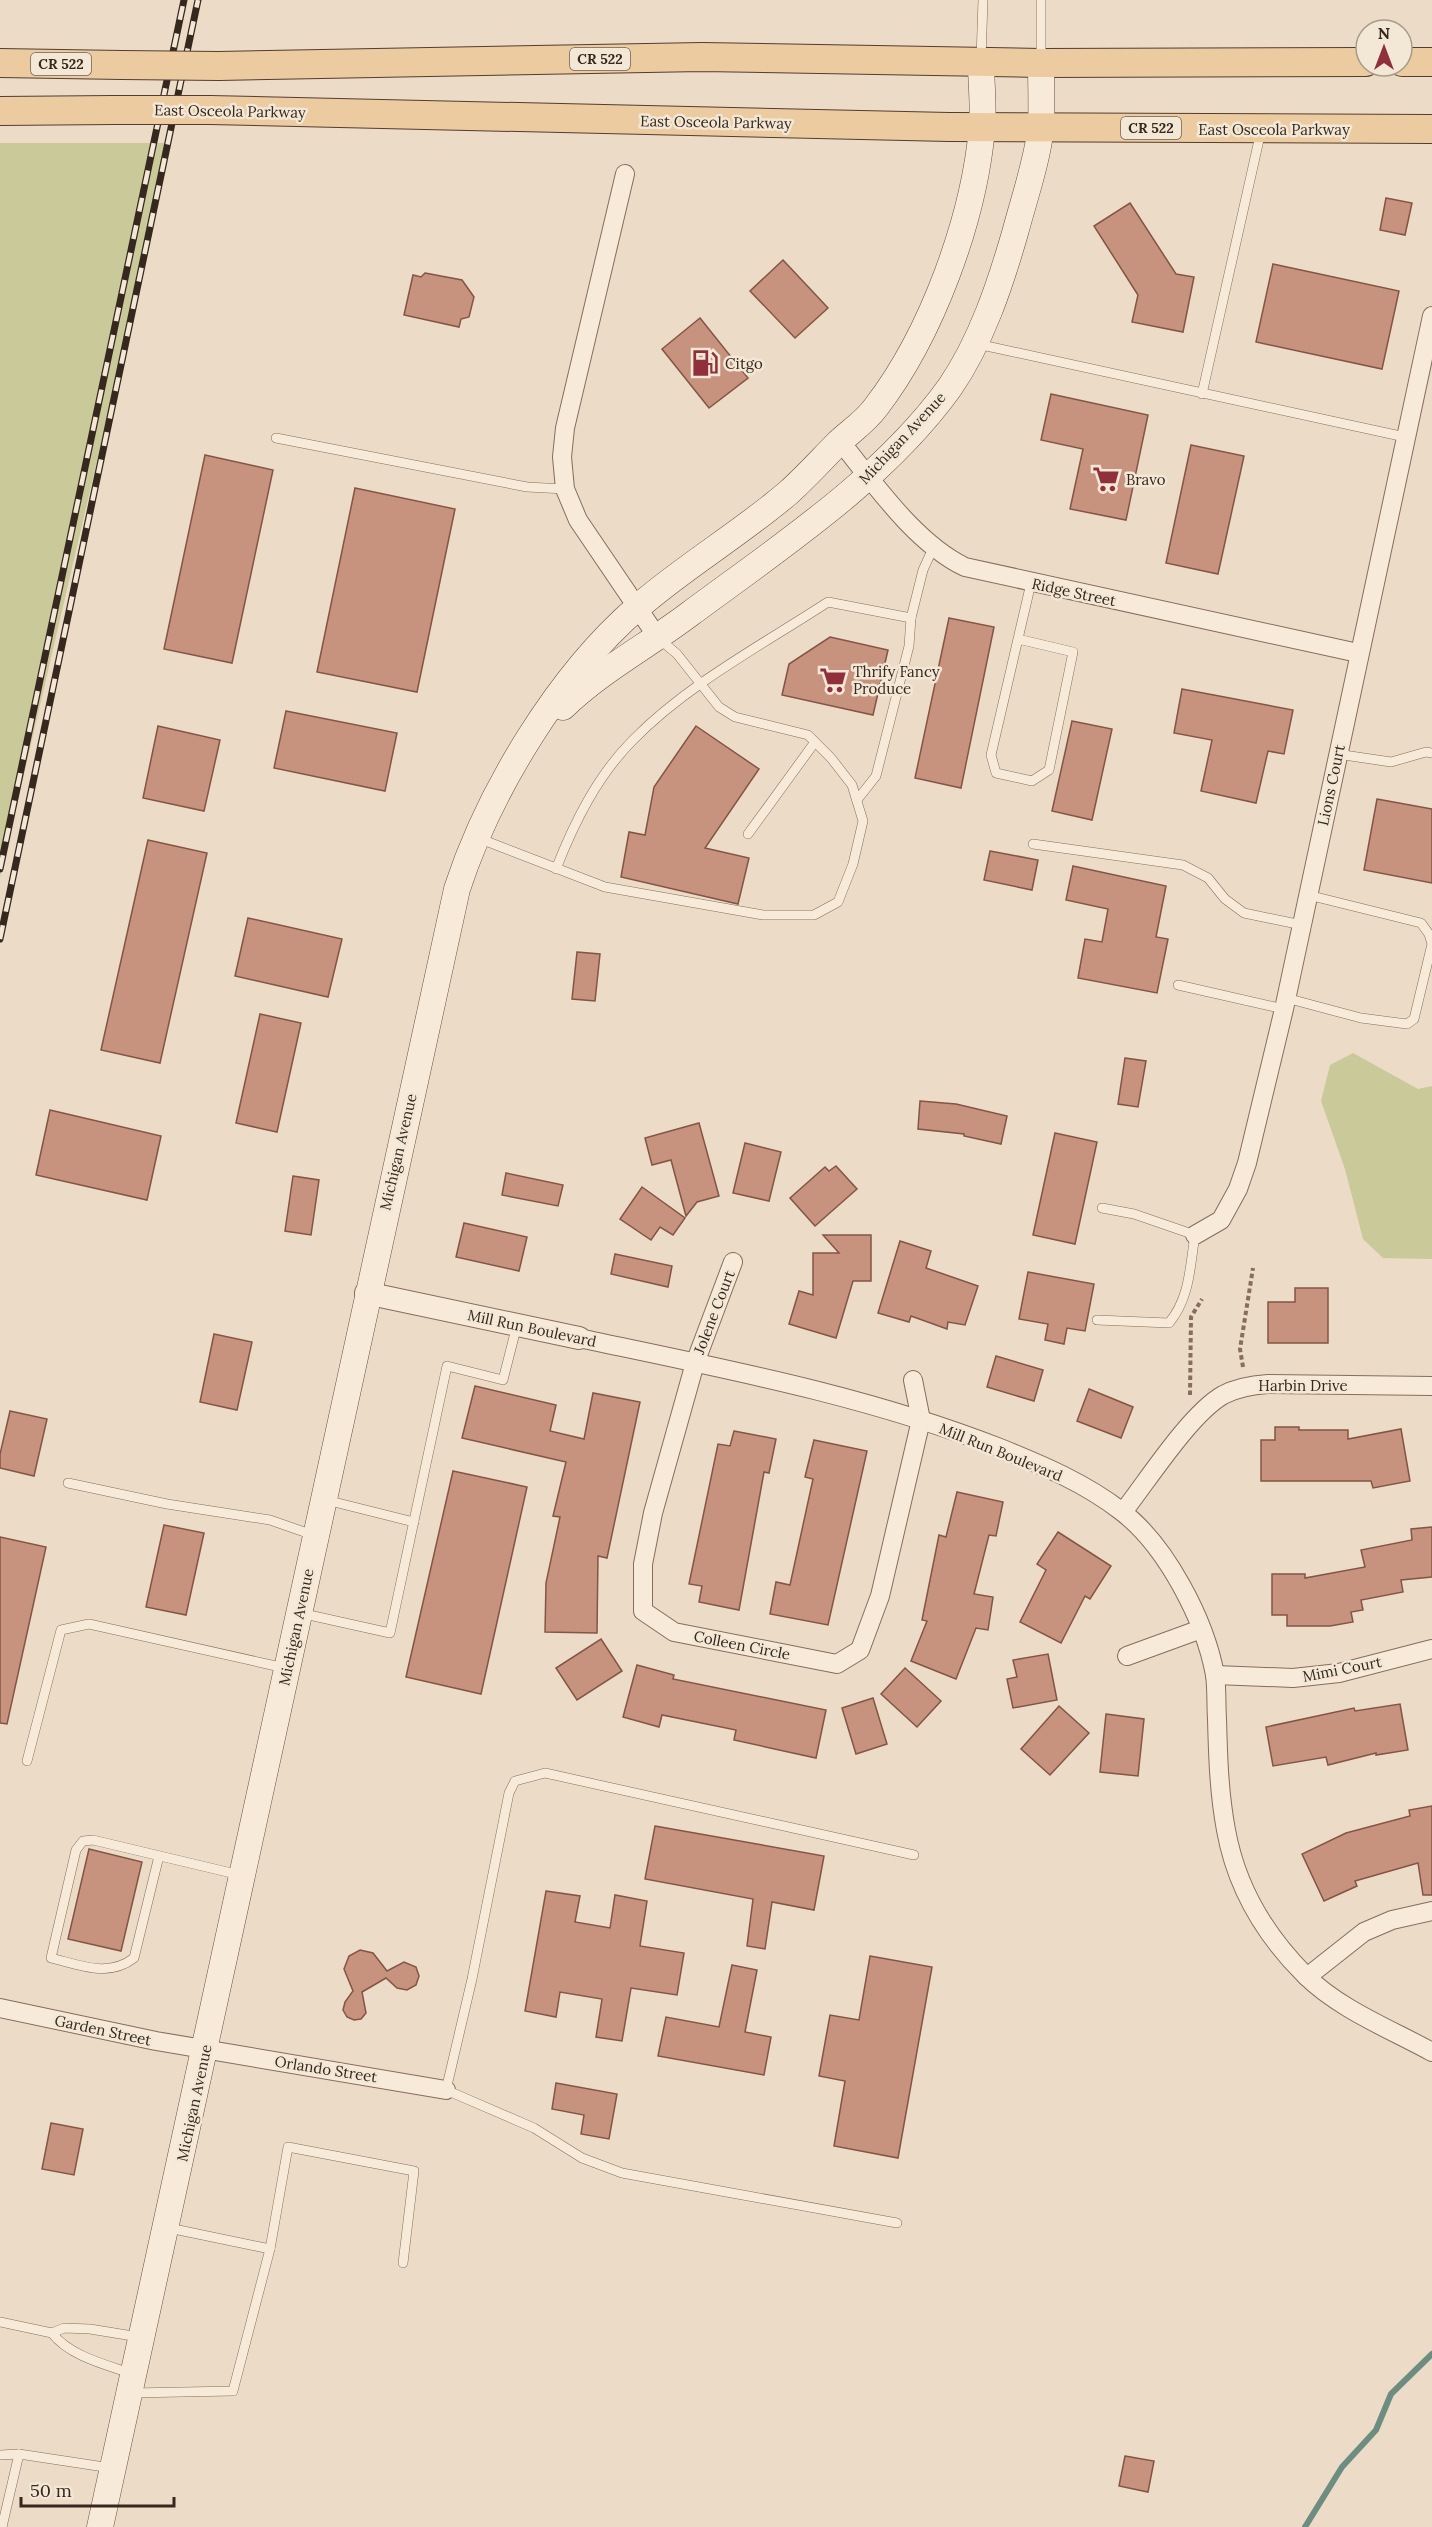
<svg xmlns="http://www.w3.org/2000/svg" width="1432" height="2527" font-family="Lora,serif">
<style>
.green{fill:#c9c99a}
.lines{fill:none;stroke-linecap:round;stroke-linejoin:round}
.stream{stroke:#6e8d81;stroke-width:6}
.building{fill:#c7937e;stroke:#835544;stroke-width:1.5}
.service-casing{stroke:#866d5d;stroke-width:10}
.minor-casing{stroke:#866d5d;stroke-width:20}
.tertiary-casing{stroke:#866d5d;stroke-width:24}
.secondary-casing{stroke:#674f40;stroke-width:27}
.primary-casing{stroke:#543c30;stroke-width:30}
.path{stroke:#866d5d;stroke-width:4;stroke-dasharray:4.5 3;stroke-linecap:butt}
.service{stroke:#f7ead8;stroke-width:9}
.minor{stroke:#f7ead8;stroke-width:18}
.tertiary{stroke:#f7ead8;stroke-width:22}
.secondary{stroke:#f7ead8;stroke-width:26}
.primary{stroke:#eccba0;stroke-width:28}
.rail-casing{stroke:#37281f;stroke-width:7}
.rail{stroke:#f3e7d5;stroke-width:4.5;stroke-dasharray:14;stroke-linecap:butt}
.primary-bridge-casing{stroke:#543c30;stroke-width:30;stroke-linecap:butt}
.primary-bridge{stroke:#eccba0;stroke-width:28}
.labels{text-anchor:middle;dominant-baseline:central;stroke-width:5;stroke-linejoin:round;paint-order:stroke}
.shield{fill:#f3e7d5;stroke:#6f6156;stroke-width:1.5}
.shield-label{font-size:14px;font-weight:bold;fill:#37281f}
.street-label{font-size:15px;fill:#37281f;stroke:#f3e7d5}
.poi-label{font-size:15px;fill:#37281f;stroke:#f3e7d5;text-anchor:start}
</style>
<rect width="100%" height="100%" fill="#ecdbc6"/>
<!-- green -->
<g class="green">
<polygon points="0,143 171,143 0,877"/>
<polygon points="1353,1053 1418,1089 1432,1086 1432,1259 1383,1258 1363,1239 1345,1169 1321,1101 1330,1065"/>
</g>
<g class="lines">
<!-- stream -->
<polyline class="stream" points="1305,2527 1342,2467 1376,2430 1391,2394 1432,2354"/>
</g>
<!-- building -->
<g class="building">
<polygon points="1386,198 1412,203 1405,235 1380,230"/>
<polygon points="1130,203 1176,274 1194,277 1183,332 1132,322 1138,295 1094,226"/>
<polygon points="783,260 828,308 795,338 750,291"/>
<polygon points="1273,264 1399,291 1382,369 1256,342"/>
<polygon points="425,273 462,280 474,297 469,317 461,319 459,327 404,315 413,275 421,277"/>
<polygon points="700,318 748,378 709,408 662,349"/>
<polygon points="1051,394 1148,415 1126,520 1070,509 1083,449 1041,440"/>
<polygon points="1191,445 1244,456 1218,574 1166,563"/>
<polygon points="205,455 273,470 232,663 164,649"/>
<polygon points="355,488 455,509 417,692 317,672"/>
<polygon points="949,618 994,627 961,788 915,778"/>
<polygon points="830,637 888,650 873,715 782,695 789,664"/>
<polygon points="1182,689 1293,710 1284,754 1268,751 1256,803 1201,791 1212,740 1174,733"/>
<polygon points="286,711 397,733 385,791 274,768"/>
<polygon points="1072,721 1112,729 1092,820 1052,811"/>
<polygon points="158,726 220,740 204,811 143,798"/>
<polygon points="696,726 759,769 705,848 749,858 738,904 621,877 629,832 645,835 654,787"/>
<polygon points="1377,799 1432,809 1432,883 1364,870"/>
<polygon points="148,840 207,853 160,1063 101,1050"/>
<polygon points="990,851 1038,860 1032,890 984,880"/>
<polygon points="1073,866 1166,886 1156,937 1168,939 1157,993 1078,978 1085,939 1102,942 1108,909 1066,900"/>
<polygon points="248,918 342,939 328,997 235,976"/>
<polygon points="577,952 600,954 595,1001 572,999"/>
<polygon points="260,1014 301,1023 277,1132 236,1123"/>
<polygon points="1125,1058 1146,1061 1138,1107 1118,1104"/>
<polygon points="920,1101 956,1104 1007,1116 1001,1144 964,1136 964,1134 918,1129"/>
<polygon points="50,1110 161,1136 147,1200 36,1175"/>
<polygon points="699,1123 719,1196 697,1202 686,1216 671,1160 652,1165 645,1138"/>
<polygon points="1055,1133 1097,1142 1075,1244 1033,1235"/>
<polygon points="745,1143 781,1152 769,1201 733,1193"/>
<polygon points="836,1166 857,1189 815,1226 790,1198 825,1167 829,1171"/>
<polygon points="506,1173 563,1185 558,1206 502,1195"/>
<polygon points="293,1176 319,1180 311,1235 285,1231"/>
<polygon points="642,1187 685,1218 673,1235 660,1227 651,1240 620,1219"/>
<polygon points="464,1223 527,1237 519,1271 456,1257"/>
<polygon points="823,1235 871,1235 871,1281 853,1281 836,1338 789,1324 799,1291 813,1295 813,1253 839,1253"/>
<polygon points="900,1241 931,1251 926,1268 978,1286 965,1325 948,1322 947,1329 911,1316 909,1322 878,1313"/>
<polygon points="615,1254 672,1266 668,1287 611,1274"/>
<polygon points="1028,1272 1094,1284 1085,1331 1067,1328 1064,1344 1045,1340 1048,1324 1019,1319"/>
<polygon points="1295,1288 1328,1288 1328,1343 1268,1343 1268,1302 1295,1302"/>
<polygon points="214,1334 252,1342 237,1410 200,1402"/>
<polygon points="996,1356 1043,1370 1034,1401 987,1387"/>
<polygon points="475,1386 556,1405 550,1431 584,1439 593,1393 640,1402 607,1558 598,1556 597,1633 545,1632 546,1583 560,1517 553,1516 566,1462 462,1438"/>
<polygon points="1089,1389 1133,1407 1121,1438 1077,1421"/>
<polygon points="10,1411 47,1419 34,1476 0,1468 0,1454"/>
<polygon points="1275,1427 1299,1427 1299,1430 1348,1430 1348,1439 1401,1429 1410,1481 1373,1488 1371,1481 1261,1481 1261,1440 1275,1440"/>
<polygon points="734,1431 776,1439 769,1473 764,1472 739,1610 699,1602 702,1586 689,1584 718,1444 730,1446"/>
<polygon points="814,1440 867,1451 828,1625 770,1614 776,1582 790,1585 813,1479 805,1477"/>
<polygon points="453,1471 527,1487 481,1694 406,1677"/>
<polygon points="957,1492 1003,1502 996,1536 989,1535 974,1594 993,1597 988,1630 976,1628 956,1679 911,1661 927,1621 922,1620 939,1535 946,1537"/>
<polygon points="164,1525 204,1533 186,1615 146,1607"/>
<polygon points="1432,1527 1432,1577 1401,1580 1403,1592 1361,1600 1363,1610 1351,1612 1353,1622 1330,1626 1287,1626 1287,1615 1272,1615 1272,1574 1305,1574 1305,1578 1365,1567 1361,1550 1412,1540 1411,1529"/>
<polygon points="1058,1532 1111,1566 1090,1599 1085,1596 1061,1643 1020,1622 1046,1570 1037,1564"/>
<polygon points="0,1537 46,1547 7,1724 0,1723"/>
<polygon points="601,1639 622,1671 577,1700 556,1668"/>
<polygon points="1048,1654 1057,1700 1013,1708 1007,1679 1017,1677 1013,1660"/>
<polygon points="637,1665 674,1675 673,1679 826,1710 816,1758 734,1740 736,1730 662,1715 659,1727 623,1717"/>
<polygon points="905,1668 941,1701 917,1727 881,1694"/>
<polygon points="873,1698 887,1744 856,1754 842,1708"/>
<polygon points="1400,1704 1408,1750 1376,1755 1376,1753 1328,1765 1326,1757 1273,1766 1266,1727 1354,1708 1355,1711"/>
<polygon points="1059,1706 1089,1733 1050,1775 1021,1749"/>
<polygon points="1106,1714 1144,1719 1138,1776 1100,1772"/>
<polygon points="1432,1806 1432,1895 1423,1895 1418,1863 1355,1881 1357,1886 1324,1901 1302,1854 1346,1833 1410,1816 1409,1810"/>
<polygon points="655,1826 824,1856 814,1910 772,1902 765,1949 747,1946 753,1899 645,1879"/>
<polygon points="89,1849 142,1862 121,1951 68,1939"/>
<polygon points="546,1891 580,1896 575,1922 610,1928 615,1895 647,1901 640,1946 684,1953 677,1995 631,1988 622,2041 596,2037 602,1999 560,1992 556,2017 525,2011"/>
<polygon points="360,1950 373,1953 387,1971 404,1962 416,1967 419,1976 416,1985 407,1990 397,1988 386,1978 362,1992 366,2013 361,2019 354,2020 347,2017 343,2010 345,2002 353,1991 344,1969 349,1956"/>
<polygon points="870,1956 932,1967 898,2158 834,2146 845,2081 819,2076 830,2015 859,2020"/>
<polygon points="732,1965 757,1970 745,2032 771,2037 764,2075 658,2056 666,2017 719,2027"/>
<polygon points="556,2083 617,2094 609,2139 581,2134 584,2115 552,2109"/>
<polygon points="51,2123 83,2129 74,2175 42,2169"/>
<polygon points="1125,2456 1154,2461 1148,2492 1119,2486"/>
</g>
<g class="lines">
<defs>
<g id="service">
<polyline points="981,59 983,0"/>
<polyline points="1041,61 1041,0"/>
<polyline points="977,344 1405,437"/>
<polyline points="1202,394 1261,131"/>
<polyline points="276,438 527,487 565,489"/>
<polyline points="1018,639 1073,652 1049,770 1032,781 996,773 991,755 1031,583"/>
<polyline points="1337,754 1391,762 1426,752 1432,753"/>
<polyline points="857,800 876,776 909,646 911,618"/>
<polyline points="748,834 815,742"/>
<polyline points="478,838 605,887 763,915 814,915 838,902 853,864 863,821 852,785 831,758 808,735 735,717 719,707 677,654 658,638"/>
<polyline points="1033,844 1183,865 1208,878 1225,899 1244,913 1302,925"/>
<path d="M556,869C574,823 597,776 633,740C688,684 762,645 828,602L911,618L923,570L934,546"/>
<polyline points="1178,985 1284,1009"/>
<polyline points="1286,998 1361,1018 1407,1024 1414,1019 1432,944 1429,934 1421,923 1308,895"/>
<path d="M1097,1320L1169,1323C1190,1298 1190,1266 1195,1235L1134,1214L1102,1208"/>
<polyline points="68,1483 167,1504 270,1520 313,1535"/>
<polyline points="326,1500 414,1522"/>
<polyline points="300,1613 390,1633 447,1366 503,1380 517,1325"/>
<polyline points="27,1761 61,1630 89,1624 285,1668"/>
<path d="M159,1856L134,1958C108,1978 80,1965 51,1958L76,1850L83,1841L93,1840L240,1875"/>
<polyline points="897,2223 622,2173 582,2158 534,2128 446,2090 472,1979 509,1793 515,1781 545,1773 914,1855"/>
<polyline points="169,2228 270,2249"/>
<polyline points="0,2322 52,2333 64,2328 90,2329 139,2337"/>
<path d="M52,2333C69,2356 107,2365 133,2374"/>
<polyline points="132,2393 233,2391 270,2249 288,2147 414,2171 403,2263"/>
<polyline points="0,2455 19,2454"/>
<polyline points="2,2527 19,2454 111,2468"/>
</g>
<g id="minor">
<polyline points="625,174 565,428 562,457 565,489 578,520 658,638"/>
<path d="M840,441C874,483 915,543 965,567L1358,653"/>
<polyline points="1195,1235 1221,1220 1238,1189 1247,1163 1284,1009 1432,316"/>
<polyline points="733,1262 695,1363 653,1513 643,1564 643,1611 674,1632 837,1664 860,1650 880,1596 921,1420 913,1380"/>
<path d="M579,1338C720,1368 865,1395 1000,1448C1042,1465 1085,1483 1121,1511C1166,1545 1205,1620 1215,1675C1217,1689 1216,1704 1217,1719C1218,1756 1219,1793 1226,1830C1236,1886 1265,1935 1305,1975C1339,2009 1390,2029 1432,2052"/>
<path d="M1123,1512C1148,1480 1190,1414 1223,1395C1238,1387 1253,1385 1268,1384L1432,1386"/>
<polyline points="1127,1656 1201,1629"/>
<polyline points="1215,1675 1293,1678 1339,1673 1432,1649"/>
<polyline points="1307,1977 1364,1932 1392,1920 1432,1911"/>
<polyline points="0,2008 156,2041 446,2090"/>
</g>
<polyline id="tertiary" points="366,1293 579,1338"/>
<g id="secondary">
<path d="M563,707C601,670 649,645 691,613C780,547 885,478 950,387C981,342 1000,285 1015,233C1024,199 1037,162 1041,127C1042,106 1041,84 1041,63"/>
<path d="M100,2527C221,1981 336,1434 457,889C489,791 559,675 638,607C685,566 740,534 788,493C806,477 822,459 839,442C851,431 866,421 876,407C932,334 974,219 982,128C984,106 981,83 981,61"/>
</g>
<g id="primary">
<polyline points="1402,62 1432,62"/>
<polyline points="0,63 122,65"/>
<polyline points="219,66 702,57 1041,63 1366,62"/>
<polyline points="210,110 949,127 1432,129"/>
<polyline points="0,111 113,110"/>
</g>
</defs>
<!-- service casing -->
<use href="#service" class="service-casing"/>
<!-- minor casing -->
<use href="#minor" class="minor-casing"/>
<!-- tertiary casing -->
<use href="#tertiary" class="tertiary-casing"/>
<!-- secondary casing -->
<use href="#secondary" class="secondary-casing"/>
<!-- primary casing -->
<use href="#primary" class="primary-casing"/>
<!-- path -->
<g class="path">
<polyline points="1243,1367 1240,1349 1253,1268"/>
<polyline points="1190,1395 1191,1317 1202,1299"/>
</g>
<!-- service -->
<use href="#service" class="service"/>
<!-- minor -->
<use href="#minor" class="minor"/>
<!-- tertiary -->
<use href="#tertiary" class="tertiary"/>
<!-- secondary -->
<use href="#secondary" class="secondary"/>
<!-- primary -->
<use href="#primary" class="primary"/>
<defs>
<g id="rail">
<polyline points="0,869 184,0"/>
<polyline points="0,939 198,0"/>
</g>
</defs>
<!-- rail casing -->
<use href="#rail" class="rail-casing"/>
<!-- rail -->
<use href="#rail" class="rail"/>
<defs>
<g id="primary-bridge">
<polyline points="122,65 219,66"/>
<polyline points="113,110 210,110"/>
</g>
</defs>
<!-- primary-bridge casing -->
<use href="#primary-bridge" class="primary-bridge-casing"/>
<!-- primary-bridge -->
<use href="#primary-bridge" class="primary-bridge"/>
</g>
<!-- icons -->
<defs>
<symbol id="fuel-bare" viewBox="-9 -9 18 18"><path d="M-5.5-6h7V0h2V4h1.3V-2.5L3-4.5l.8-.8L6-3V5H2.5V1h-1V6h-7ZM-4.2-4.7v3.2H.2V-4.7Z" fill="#91303d" stroke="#f3e7d5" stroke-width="2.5" paint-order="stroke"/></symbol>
<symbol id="supermarket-bare" viewBox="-9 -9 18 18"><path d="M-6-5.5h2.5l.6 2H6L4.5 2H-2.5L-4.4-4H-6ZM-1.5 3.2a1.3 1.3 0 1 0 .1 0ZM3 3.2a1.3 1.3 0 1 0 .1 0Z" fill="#91303d" stroke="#f3e7d5" stroke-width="2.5" paint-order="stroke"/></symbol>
</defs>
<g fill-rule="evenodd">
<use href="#fuel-bare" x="686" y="344" width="38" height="38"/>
<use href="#supermarket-bare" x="1087" y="460" width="38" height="38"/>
<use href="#supermarket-bare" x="814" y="661" width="38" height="38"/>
</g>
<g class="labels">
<!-- shield labels -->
<g class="shield">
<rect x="570" y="48" width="60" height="22" rx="4.5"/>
<rect x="31" y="53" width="60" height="22" rx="4.5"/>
<rect x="1121" y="117" width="60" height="22" rx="4.5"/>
</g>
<g class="shield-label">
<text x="600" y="59">CR 522</text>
<text x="61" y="64">CR 522</text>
<text x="1151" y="128">CR 522</text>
</g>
<!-- street labels -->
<g class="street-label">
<text transform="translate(230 111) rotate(1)">East Osceola Parkway</text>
<text transform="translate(716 122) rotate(1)">East Osceola Parkway</text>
<text x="1274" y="129">East Osceola Parkway</text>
<text transform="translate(902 438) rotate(-47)">Michigan Avenue</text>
<text transform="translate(1074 592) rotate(12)">Ridge Street</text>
<text transform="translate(1331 785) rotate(-78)">Lions Court</text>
<text transform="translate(398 1152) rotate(-77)">Michigan Avenue</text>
<text transform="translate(714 1312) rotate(-69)">Jolene Court</text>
<text transform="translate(532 1328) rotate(12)">Mill Run Boulevard</text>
<text x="1303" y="1385">Harbin Drive</text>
<text transform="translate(1001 1452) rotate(22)">Mill Run Boulevard</text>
<text transform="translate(296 1627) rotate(-78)">Michigan Avenue</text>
<text transform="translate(742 1645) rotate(11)">Colleen Circle</text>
<text transform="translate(1342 1669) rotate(-11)">Mimi Court</text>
<text transform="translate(103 2030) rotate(12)">Garden Street</text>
<text transform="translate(326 2069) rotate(9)">Orlando Street</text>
<text transform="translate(194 2103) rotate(-78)">Michigan Avenue</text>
</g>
<!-- poi labels -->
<g class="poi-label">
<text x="725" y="363">Citgo</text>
<text x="1126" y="479">Bravo</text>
<text x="853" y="671">Thrify Fancy<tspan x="853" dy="17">Produce</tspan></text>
</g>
</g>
<!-- north arrow -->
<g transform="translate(1384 48)"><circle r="28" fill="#f3e7d5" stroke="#a89b8c" stroke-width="1.5"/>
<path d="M0-4.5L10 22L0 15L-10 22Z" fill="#91303d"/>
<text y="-9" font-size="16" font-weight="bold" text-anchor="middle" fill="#37281f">N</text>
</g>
<!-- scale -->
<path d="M21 2497v9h153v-9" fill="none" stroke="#37281f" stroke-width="3"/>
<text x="30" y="2497" font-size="18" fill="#37281f" stroke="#f3e7d5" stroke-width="4.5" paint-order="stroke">50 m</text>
</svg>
